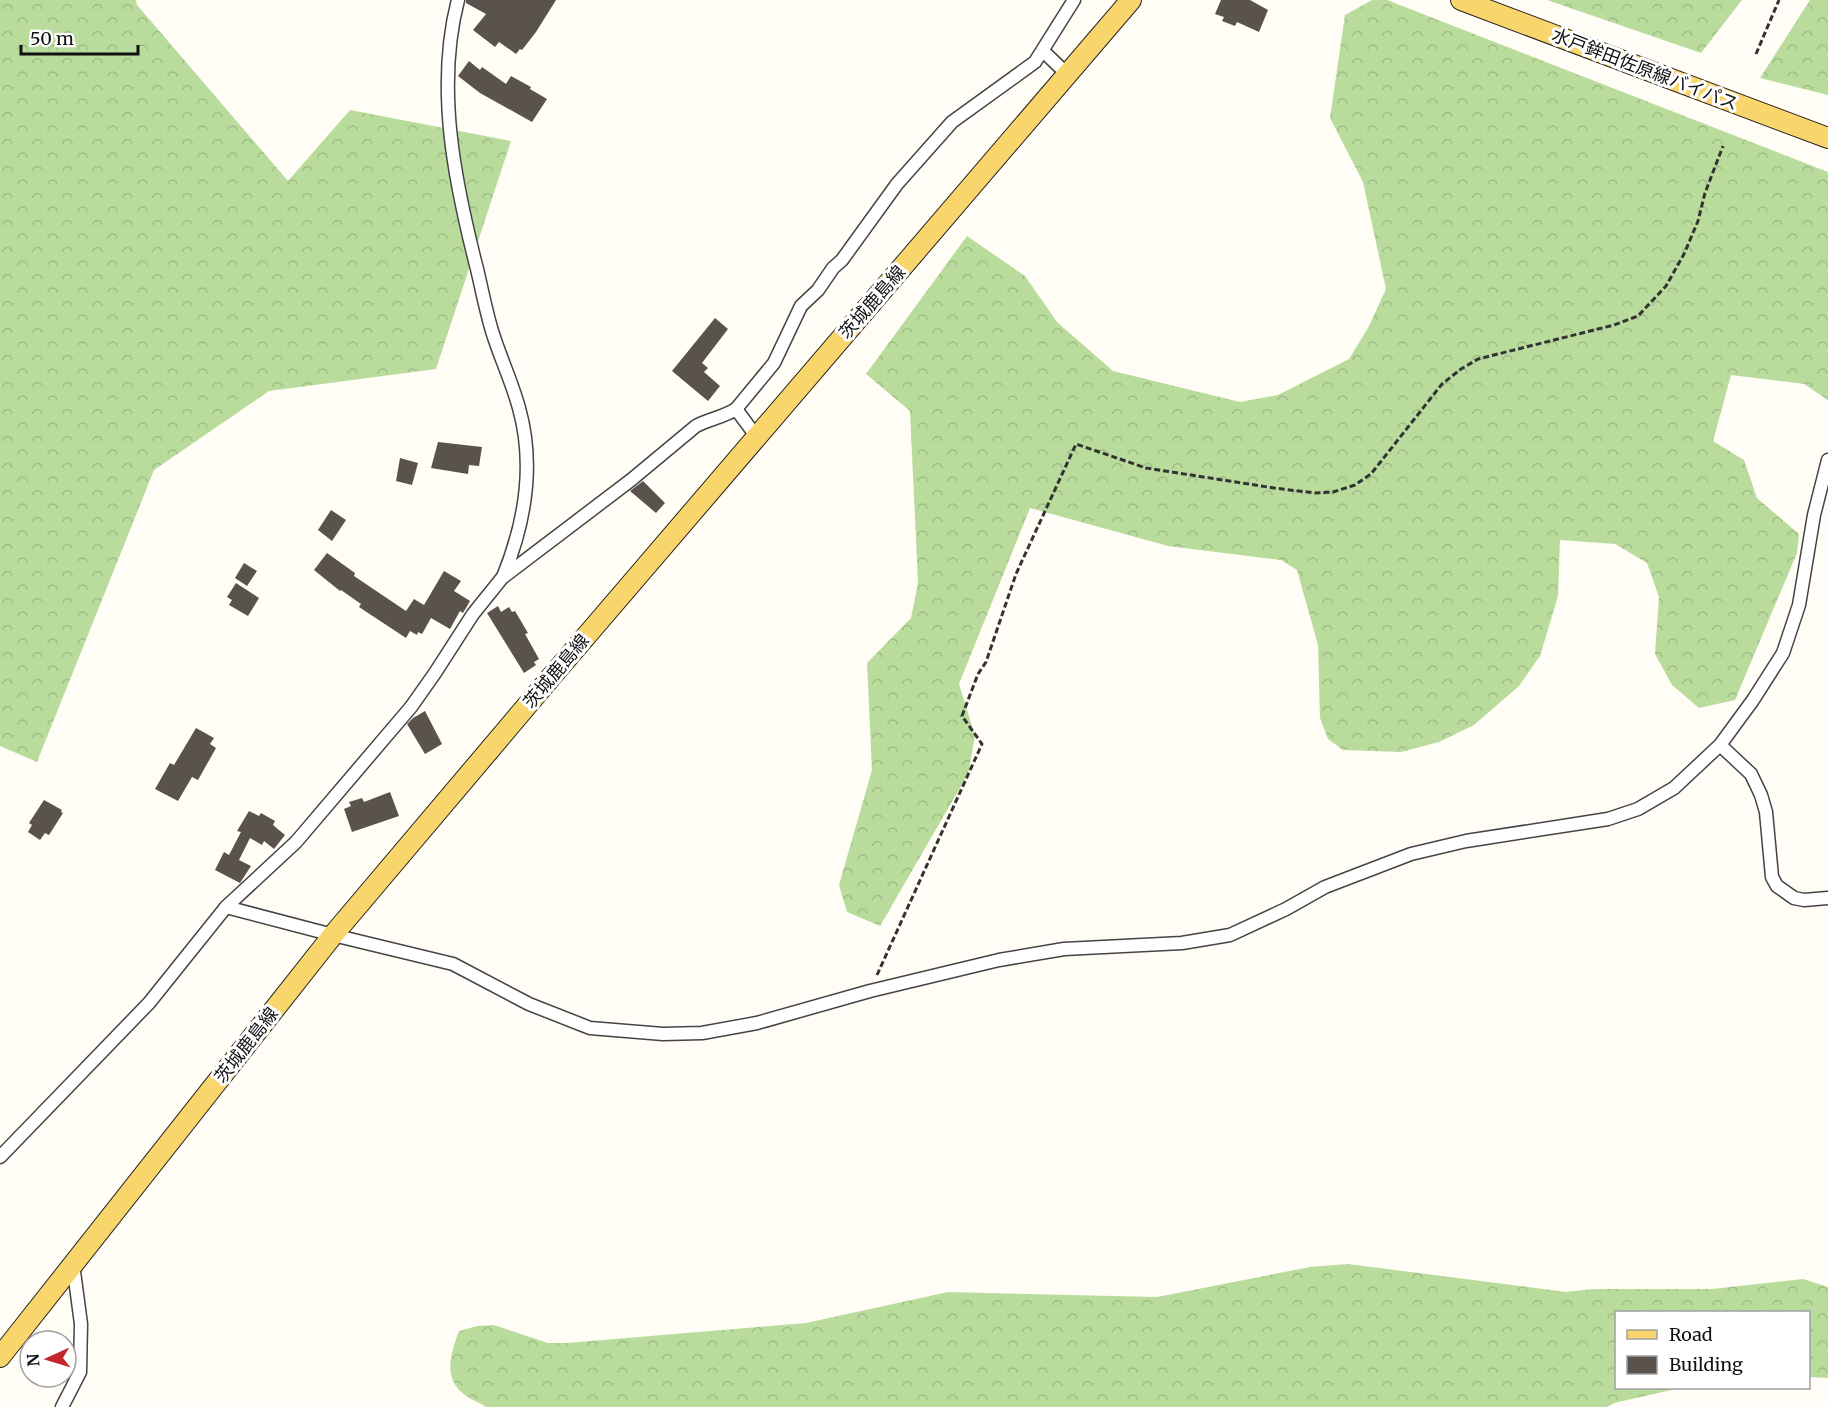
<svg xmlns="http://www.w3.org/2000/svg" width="1828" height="1407" font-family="Merriweather,'Noto Sans JP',serif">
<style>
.forest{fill:url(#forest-crowns)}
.building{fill:#5a524d}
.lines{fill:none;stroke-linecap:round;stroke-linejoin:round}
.street-casing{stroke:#444;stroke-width:15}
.primary-casing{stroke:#222;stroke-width:22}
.path{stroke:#333;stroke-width:3;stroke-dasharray:6 3;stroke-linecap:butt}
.street{stroke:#fff;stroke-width:12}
.primary{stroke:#f9d66b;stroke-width:20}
.labels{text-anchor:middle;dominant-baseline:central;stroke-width:6;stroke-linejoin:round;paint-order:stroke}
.street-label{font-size:18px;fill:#111;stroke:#fff}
</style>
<defs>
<pattern id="forest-crowns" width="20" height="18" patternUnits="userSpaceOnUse" patternTransform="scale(1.5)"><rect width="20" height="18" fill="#b9dc9c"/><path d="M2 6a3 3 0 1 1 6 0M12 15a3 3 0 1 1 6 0" fill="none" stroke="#9ebc85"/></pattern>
</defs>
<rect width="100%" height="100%" fill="#fffdf5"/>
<!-- forest -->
<g class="forest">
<polygon points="0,0 136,0 137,5 288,181 350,110 511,141 436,369 269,391 154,470 37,762 0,746"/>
<polygon points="1372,0 1387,0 1828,172 1828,400 1804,384 1731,375 1713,441 1744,460 1757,498 1799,534 1797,553 1735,700 1699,708 1672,685 1655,654 1659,597 1647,563 1615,544 1560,540 1558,596 1540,656 1519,686 1474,725 1439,742 1401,752 1343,750 1328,739 1320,718 1318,645 1297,570 1281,560 1168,546 1030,508 959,684 975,736 968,774 880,926 847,912 839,885 872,770 867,663 911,618 918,583 910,411 866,374 967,236 1025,276 1057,322 1113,371 1240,402 1278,395 1349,359 1368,328 1386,289 1363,182 1330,118 1345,15"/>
<polygon points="1547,0 1742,0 1701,53"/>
<polygon points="1810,0 1828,0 1828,95 1760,78"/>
<path d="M1348,1264L1566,1292L1593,1289H1712L1803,1279L1828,1287V1378L1809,1377L1808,1312H1616V1388H1680L1614,1403L1607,1407H486C479,1402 471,1400 465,1395C442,1378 451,1353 459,1331L477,1326L494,1325L548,1343H567L806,1323L948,1292L1157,1297L1310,1267Z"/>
</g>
<!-- building -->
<g class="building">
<polygon points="466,0 556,0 536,32 522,50 520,49 516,54 499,42 495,47 473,30 486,14 466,3"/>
<polygon points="1221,0 1250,0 1268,10 1259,32 1237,22 1235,26 1222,21 1224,17 1215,14"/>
<polygon points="469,61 480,70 482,67 506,84 511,76 531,87 530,89 547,99 532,122 480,93 458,76"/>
<polygon points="715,318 728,329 702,363 708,368 704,372 720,386 708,401 672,371"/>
<polygon points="438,442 482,447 479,466 469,465 468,474 431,468"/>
<polygon points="400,458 418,463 412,485 396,481"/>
<polygon points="643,481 665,503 656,513 630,491"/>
<polygon points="331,510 346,520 332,541 318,530"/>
<polygon points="327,553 355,573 354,576 406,611 414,599 424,605 444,571 461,581 454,591 470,601 463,613 460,611 450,629 431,618 422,634 418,632 417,635 410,631 406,638 359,607 361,604 341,590 340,591 314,570"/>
<polygon points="244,563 257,571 247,586 235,578"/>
<polygon points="236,583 259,598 248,616 229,605 232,600 227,597"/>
<polygon points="498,606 501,612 509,607 512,612 515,611 528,633 525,634 539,659 534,662 536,665 524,673 487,613"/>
<polygon points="425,711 442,744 425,754 407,724 413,718"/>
<polygon points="196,728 214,738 210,744 216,748 198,780 192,777 178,801 155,789 170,763 174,765"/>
<polygon points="390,792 399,816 352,832 344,809 351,806 349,802 362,798 364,802"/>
<polygon points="44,800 62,810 61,812 63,813 49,835 45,833 40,840 28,832 32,825 29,823"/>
<polygon points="249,811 259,816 261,813 275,821 273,825 285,835 274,849 264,841 262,845 250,838 239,860 251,866 240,883 215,870 224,852 229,855 241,832 237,831"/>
</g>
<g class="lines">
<defs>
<g id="street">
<path d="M458,0C435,88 455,183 477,269C482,290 486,311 492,331C500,357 512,382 519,408C535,465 525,523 503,577"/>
<polyline points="1043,51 1068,75"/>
<polyline points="736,409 774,363 801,306 818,290 833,268 842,260 897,184 952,122 1035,62 1074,0"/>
<polyline points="1720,745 1751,774 1761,795 1766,812 1772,877 1777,886 1794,898 1804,900 1828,898"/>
<polyline points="226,907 333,935 453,964 529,1004 590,1028 663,1034 702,1033 757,1023 870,991 999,960 1064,949 1182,943 1230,935 1286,909 1325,887 1411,854 1466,841 1608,819 1638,809 1674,788 1720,745 1753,700 1783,653 1799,605 1814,515 1828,460"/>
<path d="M0,1157L149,1003L226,907L296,842L411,707L435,673L473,614L502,578L631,480L696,426C709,419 724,417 736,409L756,436"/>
<polyline points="62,1407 80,1372 81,1324 73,1264"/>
</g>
<g id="primary">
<polyline points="1461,0 1828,138"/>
<polyline points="0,1357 333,935 552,676 1131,0"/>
</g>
</defs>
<!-- street casing -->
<use href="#street" class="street-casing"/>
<!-- primary casing -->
<use href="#primary" class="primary-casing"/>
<!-- path -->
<g class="path">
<polyline points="1756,54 1779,0"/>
<polyline points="877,975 982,744 962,716 978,674 986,662 1016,574 1076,444 1146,468 1274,488 1315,493 1333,492 1355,485 1371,474 1442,384 1461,369 1478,359 1614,325 1638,316 1666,286 1684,254 1698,221 1705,193 1723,146"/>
</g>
<!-- street -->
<use href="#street" class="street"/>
<!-- primary -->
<use href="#primary" class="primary"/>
</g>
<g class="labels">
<!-- street labels -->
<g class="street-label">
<text transform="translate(1645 69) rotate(21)">水戸鉾田佐原線バイパス</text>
<text transform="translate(872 302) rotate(-49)">茨城鹿島線</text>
<text transform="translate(556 671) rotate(-50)">茨城鹿島線</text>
<text transform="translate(246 1045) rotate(-52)">茨城鹿島線</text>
</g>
</g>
<!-- legend -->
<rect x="1615" y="1311" width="195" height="78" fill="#ffffff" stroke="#a0a0a0" stroke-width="1.5"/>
<rect x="1627" y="1330" width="30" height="9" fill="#f9d66b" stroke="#a0a0a0" stroke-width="1.5"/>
<text x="1669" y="1341" font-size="18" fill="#111111">Road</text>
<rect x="1627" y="1356" width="30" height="18" fill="#5a524d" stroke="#a0a0a0" stroke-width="1.5"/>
<text x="1669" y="1371" font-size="18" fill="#111111">Building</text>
<!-- north arrow -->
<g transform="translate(48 1359) rotate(266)"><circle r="28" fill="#ffffff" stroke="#a0a0a0" stroke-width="1.5"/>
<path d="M0-4.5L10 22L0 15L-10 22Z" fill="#c4262e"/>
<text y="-9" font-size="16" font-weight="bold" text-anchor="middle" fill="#111111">N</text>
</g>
<!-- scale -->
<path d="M21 45v9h117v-9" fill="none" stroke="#111111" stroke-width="3"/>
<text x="30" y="45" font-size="18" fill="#111111" stroke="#ffffff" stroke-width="4.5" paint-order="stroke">50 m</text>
</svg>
